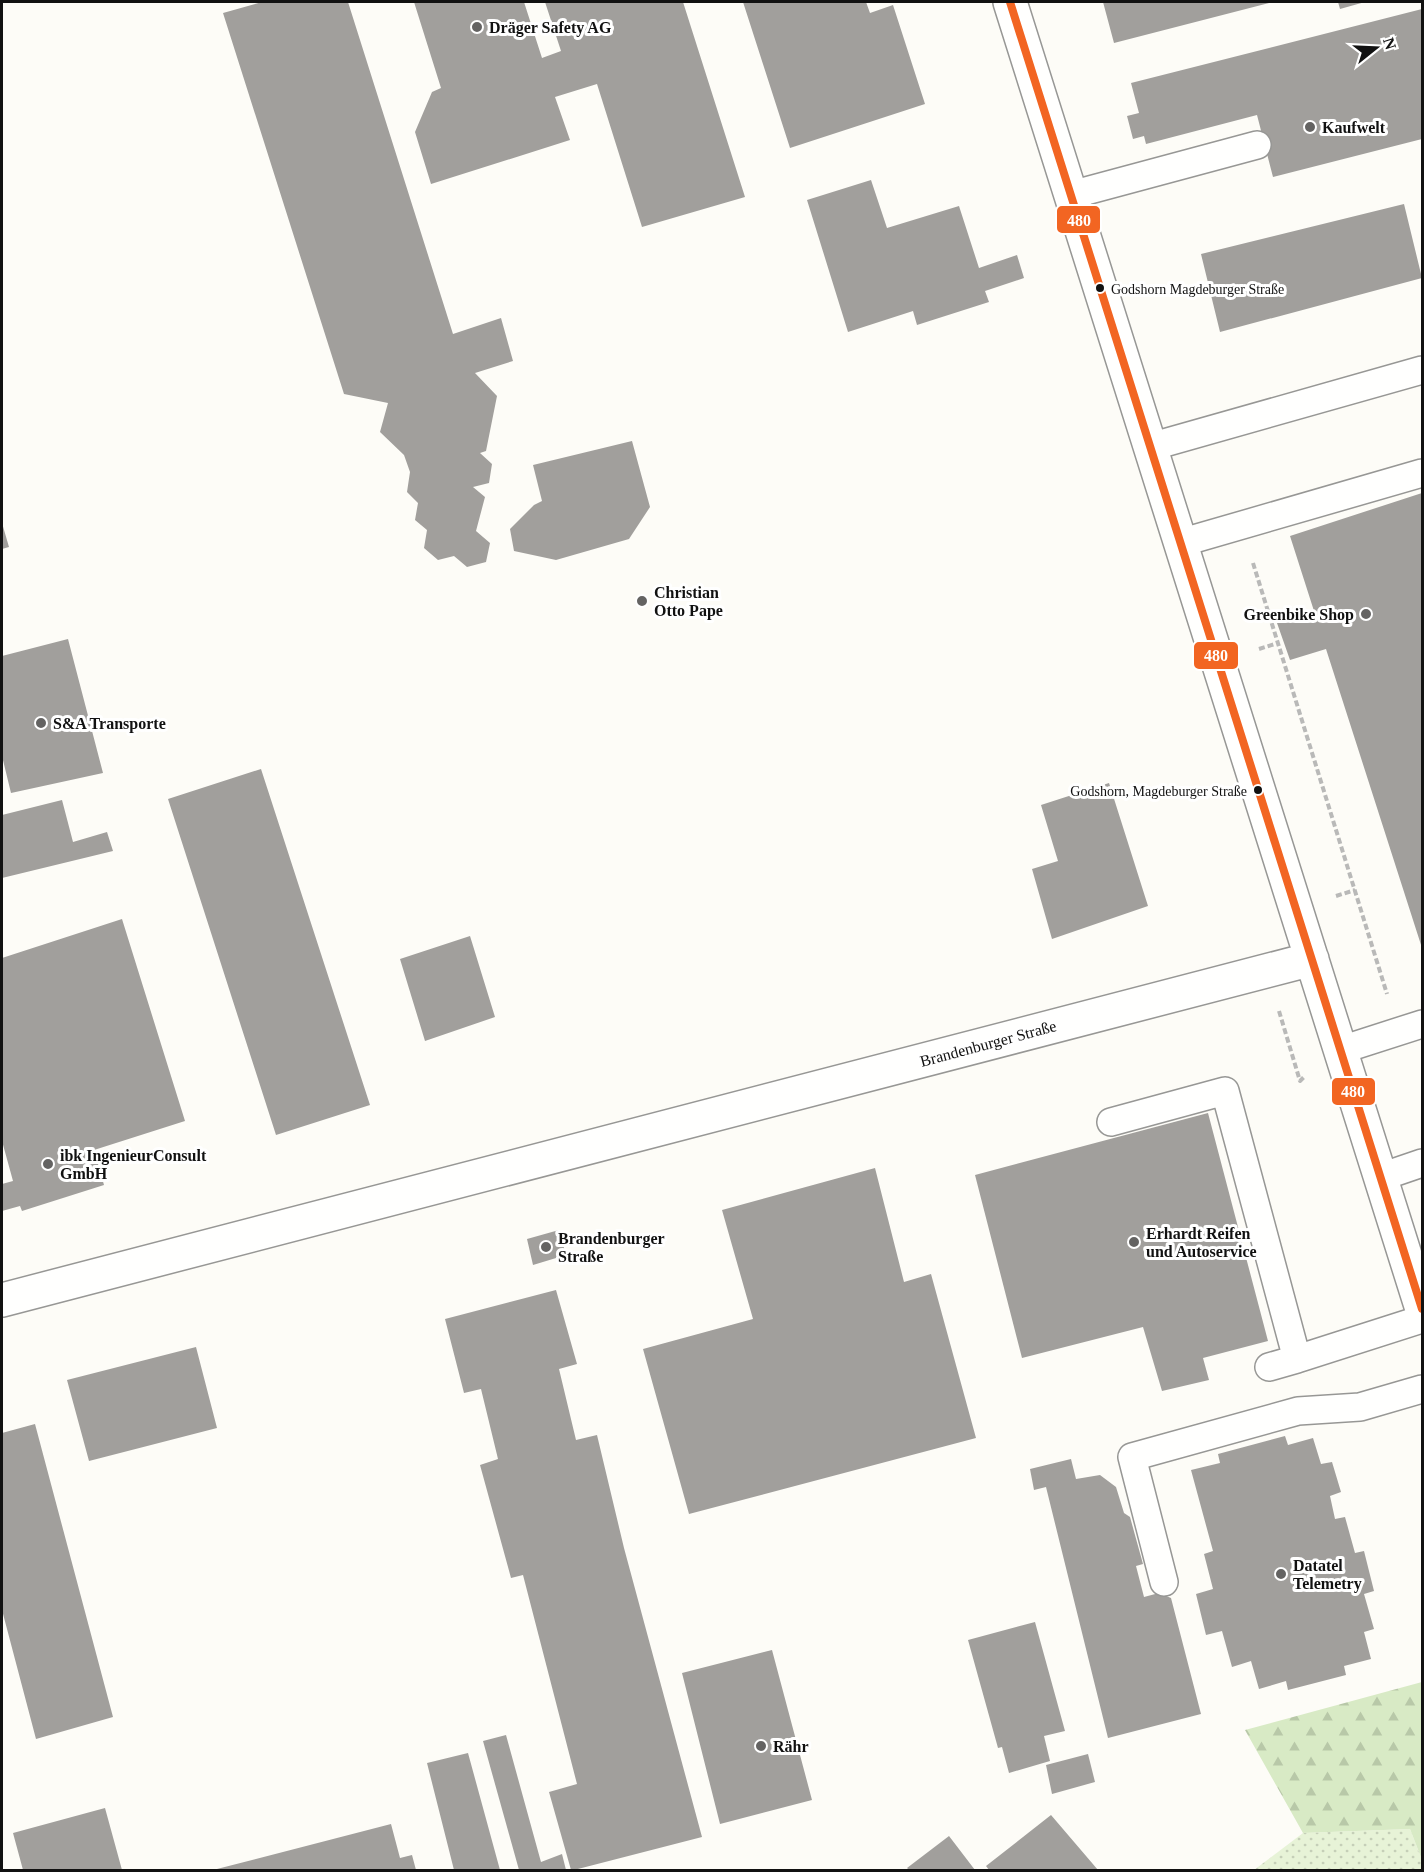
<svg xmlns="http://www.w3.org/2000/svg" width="1424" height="1872" viewBox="0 0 1424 1872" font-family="Georgia,serif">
<defs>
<pattern id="grass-dots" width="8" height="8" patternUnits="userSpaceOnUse" patternTransform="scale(1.5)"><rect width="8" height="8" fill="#e7f3d7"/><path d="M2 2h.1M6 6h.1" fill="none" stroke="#c5cfb8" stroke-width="1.8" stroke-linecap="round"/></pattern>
<pattern id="forest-firs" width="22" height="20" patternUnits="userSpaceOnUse" patternTransform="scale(1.5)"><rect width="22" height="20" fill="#d8eac5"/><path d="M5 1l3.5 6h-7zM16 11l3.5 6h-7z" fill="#b8c8a8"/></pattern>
</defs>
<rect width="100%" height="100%" fill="#fdfcf7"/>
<path fill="url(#grass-dots)" d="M1410,1829l12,31v10h-168l49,-37z"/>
<path fill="url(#forest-firs)" d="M1422,1682v178l-12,-31 -107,4 -58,-103z"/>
<path fill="#a19f9c" d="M262,2h86l105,332 48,-16 12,43 -38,12 22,23 -11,55 -6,2 12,11 -3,19 -16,4 12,10 -9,34 14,12 -4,19 -19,5 -13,-11 -16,4 -14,-12 3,-18 -12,-10 3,-17 -11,-11 3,-20 -6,-17 -24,-23 8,-29 -44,-9 -121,-381z
M414,2h110l18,56 19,-7 -16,-49h138l62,195 -103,30 -45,-143 -42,13 15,43 -139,44 -16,-52 17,-40 9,-4z
M743,2h123l4,11 23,-8 32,99 -135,44z
M1103,2h170l-159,41z
M1338,2h27l-25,7z
M1422,9v130l-149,38 -16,-62 -111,29 -2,-8 -11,3 -6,-23 12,-3 -8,-30z
M871,180l16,48 72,-22 20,62 38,-13 7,23 -39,13 4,11 -72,23 -4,-14 -65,21 -41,-132z
M1404,204l18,74 -202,54 -19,-78z
M632,441l18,66 -21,32 -73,21 -42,-9 -4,-22 24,-24 8,-4 -9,-36z
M1422,493v455l-96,-299 -36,11 -13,-37 37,-12 -24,-75z
M2,523l7,24 -7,2z
M68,639l35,134 -92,20 -9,-37v-100z
M261,769l109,336 -94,30 -108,-336z
M1109,783l39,123 -96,33 -20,-70 26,-8 -17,-56z
M62,800l11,42 34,-10 6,19 -111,27v-63z
M122,919l63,202 -91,29 10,35 -82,26 -2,-5 -18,5v-27l11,-3 -11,-40v-183z
M470,936l25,81 -70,24 -25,-82z
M1208,1113l60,228 -65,17 6,22 -47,11 -19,-64 -121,31 -47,-183z
M875,1168l29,114 27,-8 45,164 -287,76 -46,-165 110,-30 -31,-109z
M559,1230l7,25 -33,10 -6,-26z
M556,1290l21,74 -18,5 17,71 21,-5 27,113 78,289 -128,33h-3l-22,-78 28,-8 -54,-209 -12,3 -31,-113 18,-6 -17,-70 -17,4 -19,-74z
M196,1347l21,81 -128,33 -22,-81z
M35,1424l78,293 -77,22 -34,-129v-177z
M1285,1436l3,9 25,-7 8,26 11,-2 9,30 -11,4 5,23 10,-2 10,36 9,-2 10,40 -10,3 10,35 -10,3 7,27 -27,7 2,9 -58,15 -2,-9 -27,8 -8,-28 -19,6 -10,-36 -16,4 -10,-41 17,-5 -9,-35 9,-3 -22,-81 29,-7 -2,-9z
M1071,1459l5,20 24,-4 16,12 8,26 6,4 13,47 -7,2 8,31 15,-4 12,5 30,116 -93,24 -62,-251 -12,3 -4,-21z
M1035,1622l30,109 -21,5 6,25 -41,12 -7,-26 -4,1 -30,-108z
M772,1650l40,150 -92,24 -38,-151z
M506,1735l35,127 21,-8 4,16h-47l-36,-129z
M468,1753l32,117h-46l-27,-107z
M1088,1754l7,28 -43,12 -6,-29z
M105,1808l17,62h-99l-10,-37z
M1051,1815l47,55h-109l-3,-4z
M391,1824l9,34 12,-3 4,15h-203z
M949,1836l26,34h-66l-2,-2z"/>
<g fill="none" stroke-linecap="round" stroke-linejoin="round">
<g stroke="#979795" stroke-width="30">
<path id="lane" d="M1071,195l186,-50
M1150,447l272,-77
M1180,543l242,-70
M1341,1050l81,-26
M1111,1122l114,-31 72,268 125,-40
M1381,1177l41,-14
M1269,1367l28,-8
M1164,1582l-32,-125 166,-46 62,-4 62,-18"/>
</g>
<g stroke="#979795" stroke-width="36">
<path id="street" d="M1010,2l412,1307
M2,1300l1310,-341"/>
</g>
<path stroke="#b9b9b8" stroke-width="4" stroke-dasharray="6 3" stroke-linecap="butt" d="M1253,563l134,431
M1259,649l19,-6
M1336,896l19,-6
M1279,1011l21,70 4,-4"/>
<use href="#lane" stroke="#fffffe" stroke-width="27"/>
<use href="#street" stroke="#fffffe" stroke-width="33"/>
<g stroke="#fff" stroke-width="12">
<path id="bus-1" d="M1010,2l412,1307"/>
</g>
<use href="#bus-1" stroke="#f26522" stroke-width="8"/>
</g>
<g fill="#646362" stroke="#fff" stroke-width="2">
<circle cx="477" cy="27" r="6"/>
<circle cx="1310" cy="127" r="6"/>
<circle cx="642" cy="601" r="6"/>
<circle cx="1366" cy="614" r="6"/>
<circle cx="41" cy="723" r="6"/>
<circle cx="48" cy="1164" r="6"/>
<circle cx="1134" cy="1242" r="6"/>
<circle cx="546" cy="1247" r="6"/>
<circle cx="1281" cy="1574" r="6"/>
<circle cx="761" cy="1746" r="6"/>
</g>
<g fill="#111" stroke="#fff" stroke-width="2">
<circle cx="1100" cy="288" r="5"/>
<circle cx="1258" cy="790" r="5"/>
</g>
<g text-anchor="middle" stroke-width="6" stroke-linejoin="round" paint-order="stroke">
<g font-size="14" fill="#111" stroke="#fff" text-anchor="start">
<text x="1111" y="294">Godshorn Magdeburger Straße</text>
<text x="1247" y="796" text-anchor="end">Godshorn, Magdeburger Straße</text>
</g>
<g font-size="16" font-weight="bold" fill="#111" stroke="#fff" text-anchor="start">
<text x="489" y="33">Dräger Safety AG</text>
<text x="1322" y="133">Kaufwelt</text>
<text x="654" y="598">Christian<tspan x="654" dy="18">Otto Pape</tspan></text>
<text x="1354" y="620" text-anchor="end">Greenbike Shop</text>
<text x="53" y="729">S&amp;A Transporte</text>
<text x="60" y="1161">ibk IngenieurConsult<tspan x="60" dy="18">GmbH</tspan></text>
<text x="1146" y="1239">Erhardt Reifen<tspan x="1146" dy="18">und Autoservice</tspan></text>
<text x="558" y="1244">Brandenburger<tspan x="558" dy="18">Straße</tspan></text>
<text x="1293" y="1571">Datatel<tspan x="1293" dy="18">Telemetry</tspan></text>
<text x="773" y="1752">Rähr</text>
</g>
<g font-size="16" fill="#111" stroke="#fff">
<text transform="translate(988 1043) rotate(-15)" y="6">Brandenburger Straße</text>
</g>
</g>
<g stroke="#fff" stroke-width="2">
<rect x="1056" y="205" width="45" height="29" rx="6" fill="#f26522"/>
<rect x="1193" y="641" width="46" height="29" rx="6" fill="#f26522"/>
<rect x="1331" y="1077" width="45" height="29" rx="6" fill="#f26522"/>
</g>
<g font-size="16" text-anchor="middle" font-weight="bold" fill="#fff">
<text x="1079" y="226">480</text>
<text x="1216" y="661">480</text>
<text x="1353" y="1097">480</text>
</g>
<rect width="1424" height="1872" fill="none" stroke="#111111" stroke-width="6"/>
<g transform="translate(1376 48) rotate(72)" stroke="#ffffff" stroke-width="4.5" paint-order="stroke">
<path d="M0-4.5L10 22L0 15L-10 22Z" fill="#111111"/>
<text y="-9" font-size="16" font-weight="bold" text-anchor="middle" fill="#111111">N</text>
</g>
</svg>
